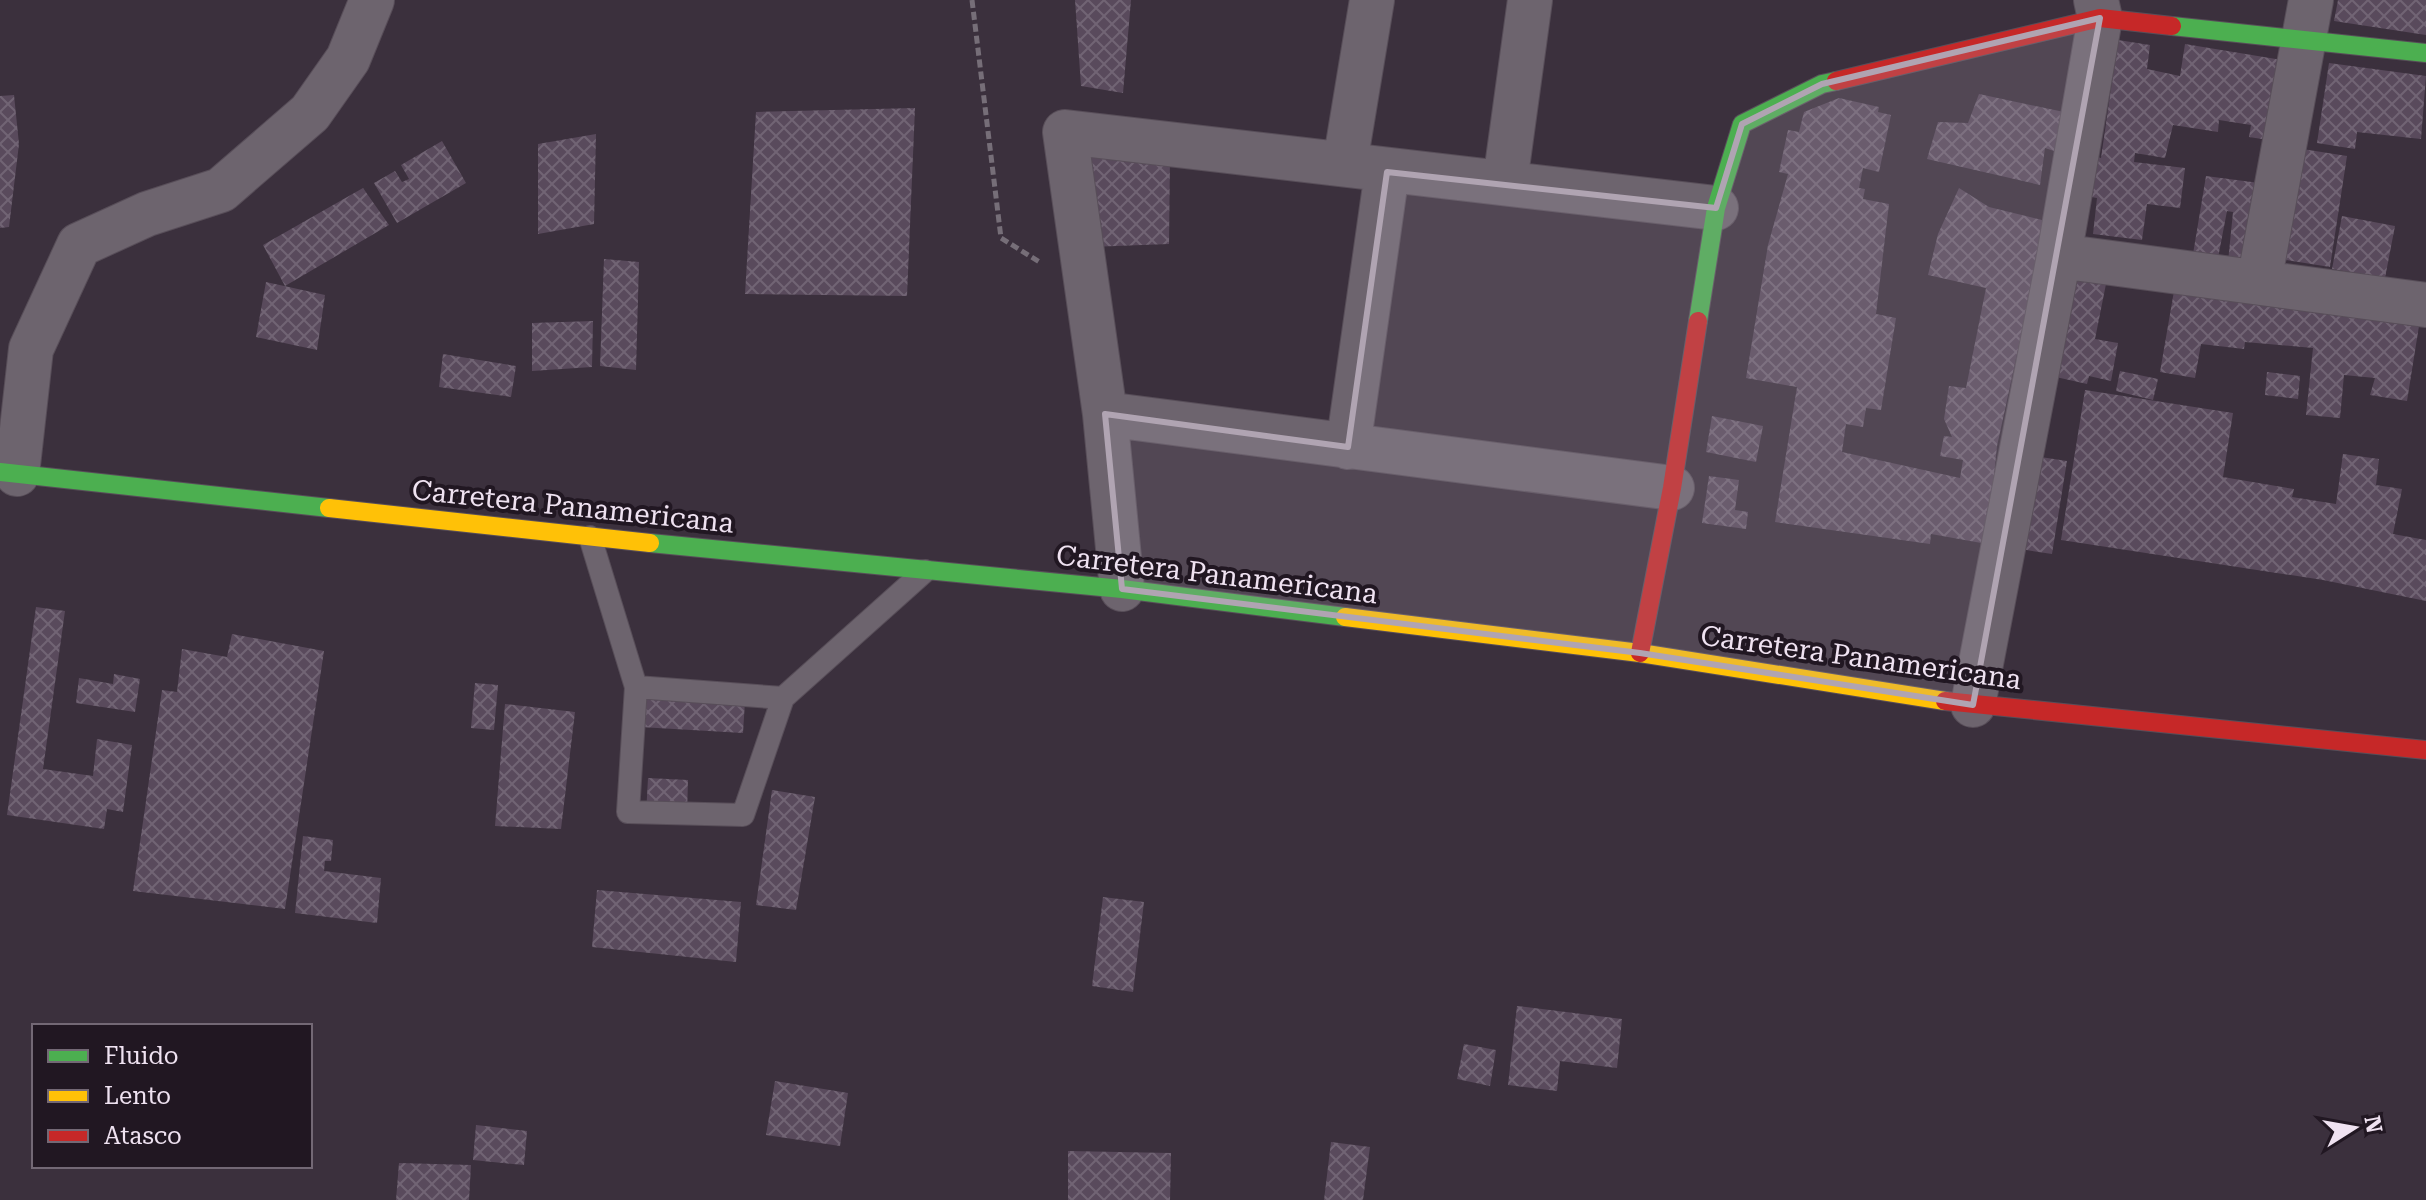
<svg xmlns="http://www.w3.org/2000/svg" width="2426" height="1200" viewBox="0 0 2426 1200" font-family="'Roboto Serif',serif">
<defs>
<pattern id="building-cross-hatch" width="8" height="8" patternUnits="userSpaceOnUse" patternTransform="scale(2)"><rect width="8" height="8" fill="#594a5c"/><path d="M0 0l8 8M0 8l8-8" fill="none" stroke="#716474"/></pattern>
</defs>
<rect width="100%" height="100%" fill="#3b303d"/>
<path fill="url(#building-cross-hatch)" d="M1075,0h56l-8,93 -42,-7z
M2338,0h88v35l-92,-14z
M2118,40l32,5 -3,24 33,7 5,-32 109,18 -13,80 -32,-5 2,-12 -32,-5 -1,12 -45,-7 -8,33 -30,-5 -1,9 51,6 -5,40 -33,-4 -5,36 -49,-6 4,-36 -6,-1 5,-40 5,1z
M2329,63l97,13 -5,63 -64,-7 -2,17 -38,-6z
M1979,94l85,18 -10,39 -9,-3 -5,37 -113,-26 11,-37 30,1z
M14,95l5,49 -10,83 -9,1v-132z
M1839,98l40,9 -1,5 13,3 -12,57 -16,-4 -4,20 6,1 -2,10 26,5 -13,110 20,4 -15,92 -15,-2 -3,19 -17,-3 -4,28 118,26 3,-18 -23,-4 4,-20 8,1 -8,-18 5,-33 17,2 20,-100 -58,-13 10,-41 21,-46 30,19 57,14 -49,225 -10,98 -56,-10 -1,10 -155,-22 22,-135 -51,-9 22,-133 20,-71 -9,-2 9,-42 11,2 5,-20z
M915,108l-8,188 -162,-2 11,-182z
M596,134l-2,90 -56,10v-90z
M442,141l24,42 -69,40 -23,-40 21,-12 7,11 7,-3 -8,-14z
M2296,148l51,8 -17,111 -51,-8z
M1089,152l81,5 -1,87 -79,3z
M2206,176l61,8 -14,80 -25,-2 5,-50 -6,-1 -9,47 -25,-4z
M363,188l26,37 -104,61 -22,-41z
M2342,216l53,10 -10,52 -53,-9z
M604,259l35,3 -3,108 -36,-4z
M2066,276l40,8 -11,55 23,4 -7,38 -22,-5 -2,8 -40,-9z
M266,282l59,13 -8,55 -61,-13z
M2174,291l245,35 -12,75 -37,-6 5,-17 -31,-3 -4,43 -34,-3 7,-67 -68,-6 -1,7 -43,-5 -6,34 -35,-6z
M593,321l-1,46 -60,4v-48z
M443,354l73,12 -5,31 -72,-10z
M2120,371l38,8 -5,21 -37,-9z
M2267,372l33,4 -2,23 -33,-4z
M2085,390l148,23 -10,64 71,12 -2,8 44,7 7,-50 36,5 -3,26 26,4 -9,45 33,6v61l-103,-21 -262,-40z
M1712,416l51,10 -7,36 -50,-10z
M2034,456l33,5 -15,93 -32,-5z
M1709,476l30,4 -4,30 13,2 -2,17 -44,-6z
M36,607l29,4 -22,158 50,7 4,-37 35,6 -9,67 -16,-3 -3,20 -97,-14z
M232,634l92,17 -39,258 -152,-18 29,-201 15,2 5,-43 45,8z
M114,674l26,5 -5,33 -59,-9 3,-25 34,6z
M475,683l23,2 -4,45 -23,-2z
M642,695l103,6 -2,32 -103,-6z
M505,704l70,8 -14,117 -66,-3z
M648,778l40,2 -1,36 -41,-1z
M772,790l43,7 -19,113 -40,-5z
M303,836l30,4 -2,21h-6l-1,10 57,7 -4,45 -82,-10z
M597,890l144,12 -5,60 -144,-15z
M1103,897l41,5 -11,90 -41,-6z
M1517,1006l105,13 -5,49 -57,-7 -3,30 -49,-6z
M1464,1044l32,6 -6,36 -33,-7z
M775,1081l73,12 -8,53 -74,-11z
M476,1125l51,6 -3,34 -51,-5z
M1331,1142l39,5 -7,53h-39z
M1068,1151l103,2 -1,47h-102z
M399,1163l72,2 -2,35h-73z"/>
<g fill="none" stroke-linecap="round" stroke-linejoin="round">
<g stroke="#584e59" stroke-width="24">
<path id="lane" d="M590,537l46,150 147,11 142,-127
M636,687l-8,125 115,3 40,-117"/>
</g>
<g stroke="#584e59" stroke-width="46">
<path id="street" d="M1345,163l27,-163
M1505,182l25,-182
M2059,256l367,49
M2259,282l52,-282
M1105,414l567,74
M1348,447l39,-275
M17,474l14,-125 48,-104 68,-31 74,-24 89,-77 38,-54 24,-59
M1122,589l-17,-175 -40,-282 651,76
M1973,705l86,-449 41,-238 -4,-18"/>
</g>
<g stroke="#584e59" stroke-width="20">
<path id="fast" d="M2172,26l254,27
M1698,321l18,-113 26,-84 80,-40 14,-3
M0,472l329,36
M650,543l472,46 223,28"/>
</g>
<g stroke="#584e59" stroke-width="20">
<path id="slow" d="M329,508l321,35
M1345,617l295,36 305,48"/>
</g>
<g stroke="#584e59" stroke-width="20">
<path id="jam" d="M1836,81l264,-63 72,8
M1640,653l32,-165 26,-167
M1945,701l481,49"/>
</g>
<path stroke="#766e78" stroke-width="5" stroke-dasharray="8 4" stroke-linecap="butt" d="M972,0l29,238 40,25"/>
<use href="#lane" stroke="#6d646e" stroke-width="22"/>
<use href="#street" stroke="#6d646e" stroke-width="44"/>
<use href="#fast" stroke="#4caf50" stroke-width="18"/>
<use href="#slow" stroke="#ffc107" stroke-width="18"/>
<use href="#jam" stroke="#c62828" stroke-width="18"/>
</g>
<path fill="#b0a4b2" fill-opacity="0.2" stroke="#b0a4b2" stroke-width="6" stroke-linejoin="round" d="M2100,18l-127,687 -333,-52 -518,-64 -17,-175 243,33 39,-275 329,36 26,-84 80,-40z"/>
<g text-anchor="middle" stroke-width="8" stroke-linejoin="round" paint-order="stroke">
<g font-size="28" fill="#efe2f1" stroke="#211722">
<text transform="translate(573 506) rotate(6)" y="10">Carretera Panamericana</text>
<text transform="translate(1217 574) rotate(7)" y="10">Carretera Panamericana</text>
<text transform="translate(1861 657) rotate(8)" y="10">Carretera Panamericana</text>
</g>
</g>
<rect x="32" y="1024" width="280" height="144" fill="#211722" stroke="#736875" stroke-width="2"/>
<rect x="48" y="1050" width="40" height="12" fill="#4caf50" stroke="#736875" stroke-width="2"/>
<text x="104" y="1064" font-size="24" fill="#efe2f1">Fluido</text>
<rect x="48" y="1090" width="40" height="12" fill="#ffc107" stroke="#736875" stroke-width="2"/>
<text x="104" y="1104" font-size="24" fill="#efe2f1">Lento</text>
<rect x="48" y="1130" width="40" height="12" fill="#c62828" stroke="#736875" stroke-width="2"/>
<text x="104" y="1144" font-size="24" fill="#efe2f1">Atasco</text>
<g transform="translate(2354 1128) rotate(79)" stroke="#211722" stroke-width="6" paint-order="stroke">
<path d="M0-6L14 30L0 20L-14 30Z" fill="#efe2f1"/>
<text y="-12" font-size="22" font-weight="bold" text-anchor="middle" fill="#efe2f1">N</text>
</g>
</svg>
